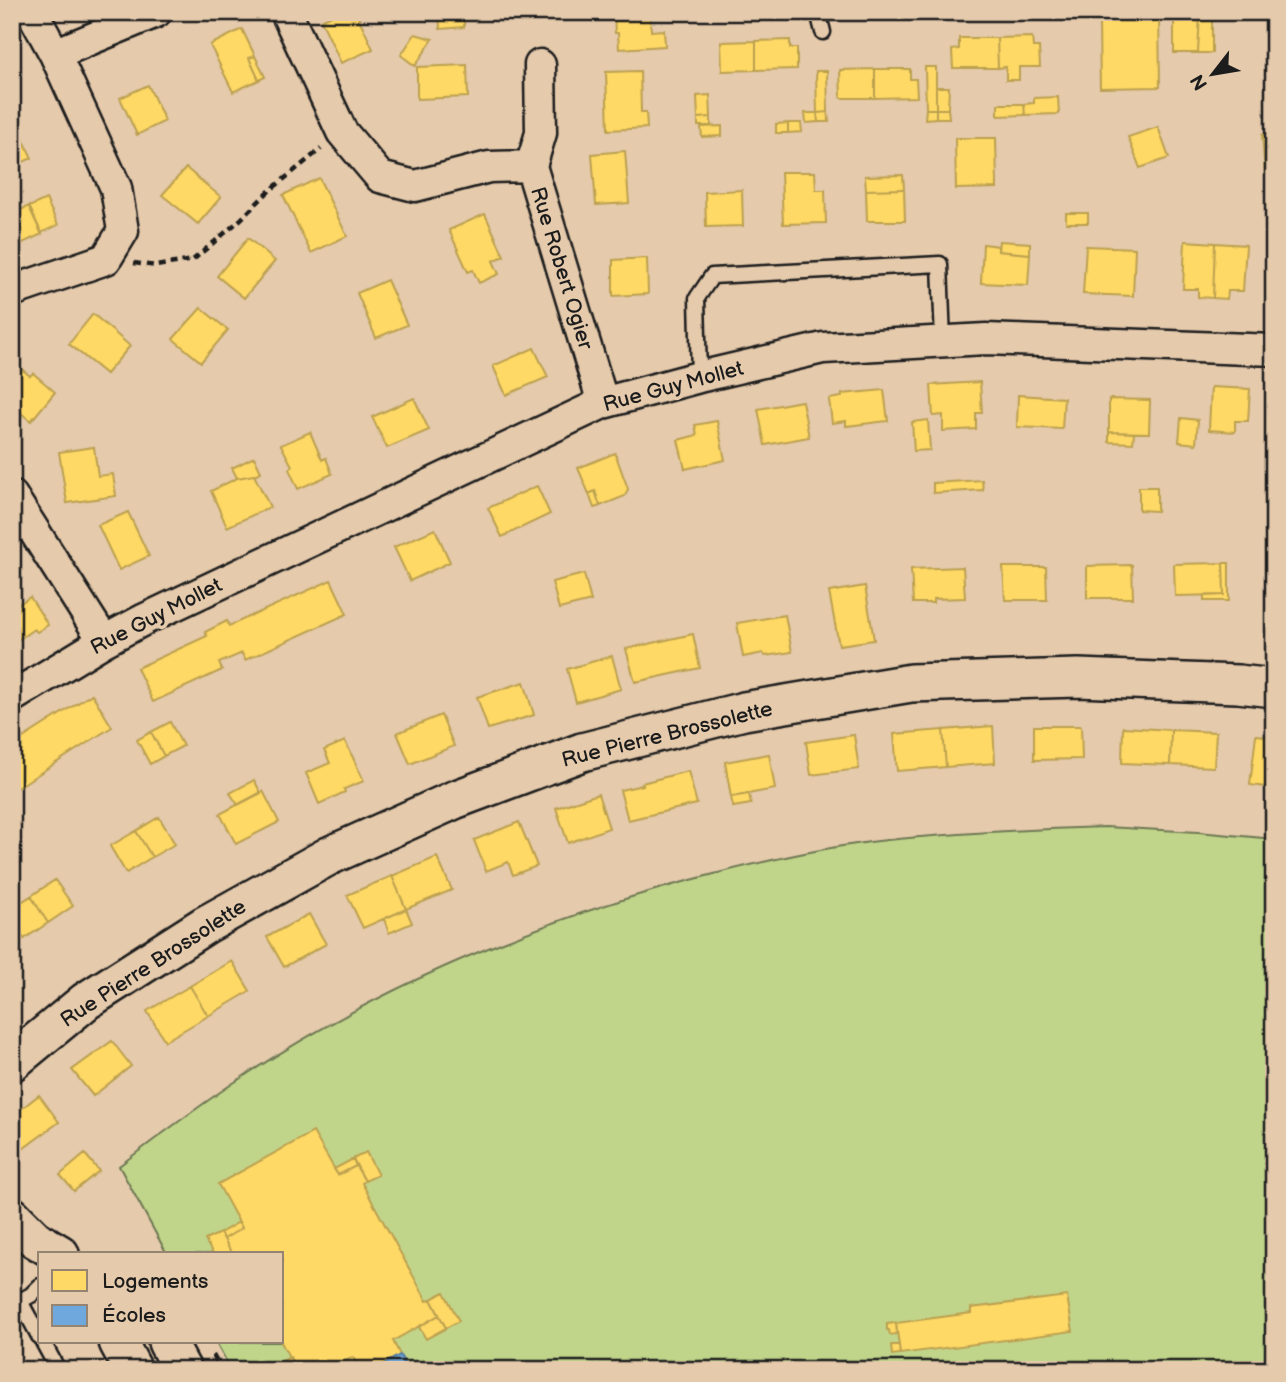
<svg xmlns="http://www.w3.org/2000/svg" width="1286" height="1382" viewBox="0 0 1286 1382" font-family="'Balsamiq Sans',sans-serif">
<rect width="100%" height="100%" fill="#e5caac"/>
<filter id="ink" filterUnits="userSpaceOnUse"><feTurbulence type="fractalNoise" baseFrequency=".0143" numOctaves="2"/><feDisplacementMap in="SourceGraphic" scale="14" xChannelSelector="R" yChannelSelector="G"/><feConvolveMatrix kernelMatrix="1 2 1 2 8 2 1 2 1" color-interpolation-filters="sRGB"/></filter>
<g filter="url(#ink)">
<path fill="#c1d58a" stroke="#6e7853" stroke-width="2" d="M1105,827l93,5 76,7v531h-1043l-15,-28h66v-88h-115l-48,-88c41,-31 82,-62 125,-90 144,-94 304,-160 470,-202 56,-14 115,-28 173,-34 73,-7 145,-11 218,-13z"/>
<path fill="#ffd966" stroke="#bba050" stroke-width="2" d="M338,12h18l17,37 -32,14 -20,-43z
M439,12h25v15l-24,2z
M620,12h30l1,19 13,-1 1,16 -46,3 -1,-16h-3l-1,-20z
M1089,12h70l1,75 -60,1 -1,-65 -9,-5z
M1174,12h26l-2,41h-24z
M1200,12h12v41h-14z
M242,29l13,27 -6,2 10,22 -26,12 -23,-47z
M415,34l18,5 -18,27 -14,-11z
M1032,37l1,10h6l1,20h-21v13h-13v-13l-8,1 -1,-30z
M959,38h38l1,30h-45l-1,-18 7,-1z
M790,40v8h7v21l-41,1v-29z
M756,41v29l-34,1 -1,-29z
M255,56l10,21 -6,3 -10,-22z
M467,65l1,32 -51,2v-32z
M925,67h11v42h-10z
M875,69h35v10h6l1,18 -42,1z
M875,69v29h-34l-1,-28z
M640,71l1,41h5l1,16 -39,2 -2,-58z
M816,71h11l1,41 -11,1z
M148,85l17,36 -28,14 -17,-37z
M936,87h13l-1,22h-12z
M710,95l1,22 -13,1 -1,-22z
M1058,97l1,17 -34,1 -1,-11 10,-1v-5z
M998,104h26l1,11 -27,1z
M926,109h10v9l-11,1z
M936,109h12l1,9h-13z
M828,112l1,10h-11l-1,-9z
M805,113h12l1,9 -12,1z
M12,116l20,42 -20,9z
M711,117v9h-13v-8z
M788,123h13l1,9 -14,1z
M788,123v10h-12v-9z
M722,126v10l-20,1 -1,-10z
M1158,127l11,31 -29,10 -12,-31z
M1274,134v38l-9,1 -3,-38z
M955,138h41l1,50 -41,1z
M625,151l4,52 -33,2 -4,-51z
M186,168l35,29 -23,27 -36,-29z
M781,172h34l1,18h9l1,33 -43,1z
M903,175l1,14 -38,1 -1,-14z
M319,178l28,58 -36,17 -28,-58z
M904,189l1,32h-38l-1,-31z
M742,190l1,36 -37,1 -1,-35z
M46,199l12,26 -17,8 -12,-26z
M29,206l13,28 -30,14v-34z
M1066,213h22v10h-22z
M485,214l19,42 -11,5 6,13 -20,9 -6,-13 -5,2 -19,-42z
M248,238l27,23 -31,37 -27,-22z
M999,241l31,2v11l-32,-3z
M1185,241l30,2 -2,55 -15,-1v-8h-15z
M1215,243l31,2 -3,46h-15l-1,8 -14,-1z
M983,244l15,2v5l32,3 -2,31 -47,-2z
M1086,246l49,2 -2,48 -50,-2z
M1271,246h3v47h-5z
M647,258l1,36 -35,2v-36z
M387,280l20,45 -31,13 -19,-45z
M201,308l27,22 -27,32 -28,-23z
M93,314l37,32 -24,28 -37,-30z
M534,348l14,29 -42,18 -13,-29z
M19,367l11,9 3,-3 22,19 -24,29 -19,-15v-31z
M980,382l2,31h-6v16l-33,2v-16l-10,1 -2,-31z
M1211,387l39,2 -2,32h-13v11l-26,-2z
M884,390l4,31 -42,5v-5l-14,2 -3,-24 13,-2v-3z
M1018,395l46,3 -2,31 -45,-2z
M414,398l15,32 -42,18 -15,-31z
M1109,399l41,1 -1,33 -40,-1z
M802,401l7,36 -44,8 -7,-36z
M1181,418l17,2 -2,24 -17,-2z
M928,420l2,30 -16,1 -2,-29z
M717,421l8,39 -40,9 -7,-29 19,-5 -2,-10z
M310,432l12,28 4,-2 6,16 -34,15 -9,-20 3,-3 -11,-21z
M1109,432l25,1 -1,10 -24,-1z
M94,447l4,29 15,-2 3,22 -49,7 -8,-51z
M615,453l13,36 -3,7 -25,10 -5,-15 -6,3 -11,-26z
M254,457l7,15 -7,3 -17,3 -5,-10z
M254,475l16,32 -43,20 -16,-36 26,-13z
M982,480l1,10 -50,3v-10z
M537,486l13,28 -48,23 -14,-29z
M1139,487h18v24l-18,-1z
M595,491l5,15 -6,2 -5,-14z
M128,512l21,44 -30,14 -21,-45z
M435,529l15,33 -40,19 -16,-34z
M1223,563h6v38h-25v-5l20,-1z
M1223,563l1,32 -49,1 -1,-32z
M1132,565l1,33h-46v-32z
M963,567l2,31 -32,1v4h-20l-2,-34z
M1003,567h43l1,33h-42z
M584,574l7,27 -32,8 -7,-27z
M331,580l16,34 -102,46 -3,-7 -23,10 3,7 -69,32 -16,-34 70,-32 -2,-4 22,-11 2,5z
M865,586l9,54 -35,5 -10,-53z
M30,597l18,28 -11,7 -3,-3 -22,15v-45l2,-1 5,6z
M785,615l7,37 -27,4 -2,-3 -20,4 -6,-34z
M693,634l7,34 -65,14 -9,-33z
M612,656l9,33 -45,13 -9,-33z
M524,682l10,33 -46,14 -11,-32z
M92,694l20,33 -100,64v-46z
M441,715l13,31 -44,18 -13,-31z
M170,722l13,24 -19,10 -13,-24z
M993,726l2,37 -49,4 -3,-37z
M1034,726h47l1,33 -48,1z
M1123,727l48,3 -1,35 -48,-2z
M943,730l3,37 -49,4 -3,-37z
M1171,730l45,2 -2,35 -44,-2z
M151,732l13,24 -14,8 -13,-24z
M854,735l5,34 -48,6 -5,-33z
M1256,735l18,2v51l-24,-3z
M345,741l19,40 -20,8 1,3 -26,12 -13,-31 24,-10 -6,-13z
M769,754l6,35 -44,8 -6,-35z
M688,771l9,33 -69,16 -8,-30 23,-5 -1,-2z
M254,780l7,13 -23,12 -8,-12z
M263,791l16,31 -43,22 -16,-30z
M598,794l11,34 -41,15 -12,-35z
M749,794l2,10 -18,3 -2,-10z
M159,817l16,27 -23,13 -16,-26z
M519,822l18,44 -24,9 -5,-13 -22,9 -12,-31z
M136,831l16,26 -26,16 -16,-27z
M437,857l15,33 -46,19 -14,-33z
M392,876l14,33 -43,19 -16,-33z
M55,880l18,26 -25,17 -17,-27z
M31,896l17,27 -24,16 -12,-19v-12z
M406,909l6,14 -23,10 -5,-14z
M309,914l17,30 -42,23 -17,-30z
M232,961l18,30 -42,25 -18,-30z
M190,986l18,30 -43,25 -18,-30z
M112,1041l19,25 -38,30 -21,-26z
M39,1095l20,27 -39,29 -8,-10v-25z
M313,1132l25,43 18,-9 9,15 -3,2 65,118 4,-2 8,16 -46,26 7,14 -26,15h-14l-7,-13 -16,9 2,4h-43l-15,-28 1,-88h-50l-8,-15 18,-11 -24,-44z
M366,1152l12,23 -13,6 -12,-22z
M85,1154l14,17 -25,20 -14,-16z
M353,1159l3,7 -18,9 -4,-6z
M239,1222l3,6 -18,11 -4,-6z
M220,1233l4,6 8,15h-19l-8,-14z
M444,1292l15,29 -13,7 -15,-29z
M1067,1296l6,35 -173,23 -4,-31 75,-10v-5z
M439,1315l7,13 -20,11 -7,-12z
M896,1323l1,11 -7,1 -1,-5h-2v-6z
M891,1345h8l1,9 -8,1z
M290,1357l6,13h-18l-3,-5z
M353,1357l3,5 -17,8 -2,-4z"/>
<path fill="#6fa8dc" stroke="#567ea2" stroke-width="2" d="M400,1355l8,15h-34z"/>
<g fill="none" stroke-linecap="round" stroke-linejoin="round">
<g stroke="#1c1c1c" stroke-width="19">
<path id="service" d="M818,12l5,20
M699,377l-2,-79 15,-22 228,-12 3,77
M40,1286l-9,9 -11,6 20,37
M43,1342l15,28"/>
</g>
<g stroke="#1c1c1c" stroke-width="35">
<path id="minor" d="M286,12l56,120 38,45 35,9 74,-19 42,-1 72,237
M55,54l101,-42
M531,166l10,-33 -1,-68
M12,291l94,-32 17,-28 -7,-43 -61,-134 -23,-42
M12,496l92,145
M12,697l92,-56 41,-22 458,-216 96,-26 124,-29 163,-9 288,11"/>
</g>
<g stroke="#1c1c1c" stroke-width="42">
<path id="tertiary" d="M12,1062l74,-61 119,-76 124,-69 125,-56 128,-48 162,-41 167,-28 167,-5 160,6 36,4
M12,1216l23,23 25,15
M118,1342l15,28
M167,1342l15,28"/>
</g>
<path stroke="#1c1c1c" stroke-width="4.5" stroke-dasharray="7 5" stroke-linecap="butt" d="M134,263l22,3 37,-6 47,-40 27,-27 54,-44
M213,1355l8,15"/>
<use href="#service" stroke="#e5caac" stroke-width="14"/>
<use href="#minor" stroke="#e5caac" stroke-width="30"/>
<use href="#tertiary" stroke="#e5caac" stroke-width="37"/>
</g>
</g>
<g text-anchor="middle" stroke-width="7" stroke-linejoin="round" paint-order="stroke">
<g font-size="21" fill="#1c1c1c" stroke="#e5caac">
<text transform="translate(562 268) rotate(73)" y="7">Rue Robert Ogier</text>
<text transform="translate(673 386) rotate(-15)" y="7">Rue Guy Mollet</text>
<text transform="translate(156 616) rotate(-27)" y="7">Rue Guy Mollet</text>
<text transform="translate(667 734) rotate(-14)" y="7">Rue Pierre Brossolette</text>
<text transform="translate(153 963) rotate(-33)" y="7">Rue Pierre Brossolette</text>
</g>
</g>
<rect width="1286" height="1382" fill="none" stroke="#e5caac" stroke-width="42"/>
<rect x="21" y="21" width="1244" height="1340" fill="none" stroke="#1c1c1c" stroke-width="2.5" filter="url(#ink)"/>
<rect x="38" y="1252" width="245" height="91" fill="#e5caac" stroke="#958472" stroke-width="2"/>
<rect x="52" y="1270" width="35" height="21" fill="#ffd966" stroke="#958472" stroke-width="2"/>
<text x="102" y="1288" font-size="21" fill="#1c1c1c">Logements</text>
<rect x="52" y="1305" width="35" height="21" fill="#6fa8dc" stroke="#958472" stroke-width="2"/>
<text x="102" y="1322" font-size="21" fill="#1c1c1c">Écoles</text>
<g transform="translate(1213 74) rotate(239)" stroke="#e5caac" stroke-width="5" paint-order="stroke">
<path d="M0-5L12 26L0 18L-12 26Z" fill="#1c1c1c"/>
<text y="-10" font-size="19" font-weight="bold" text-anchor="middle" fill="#1c1c1c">N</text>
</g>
</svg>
